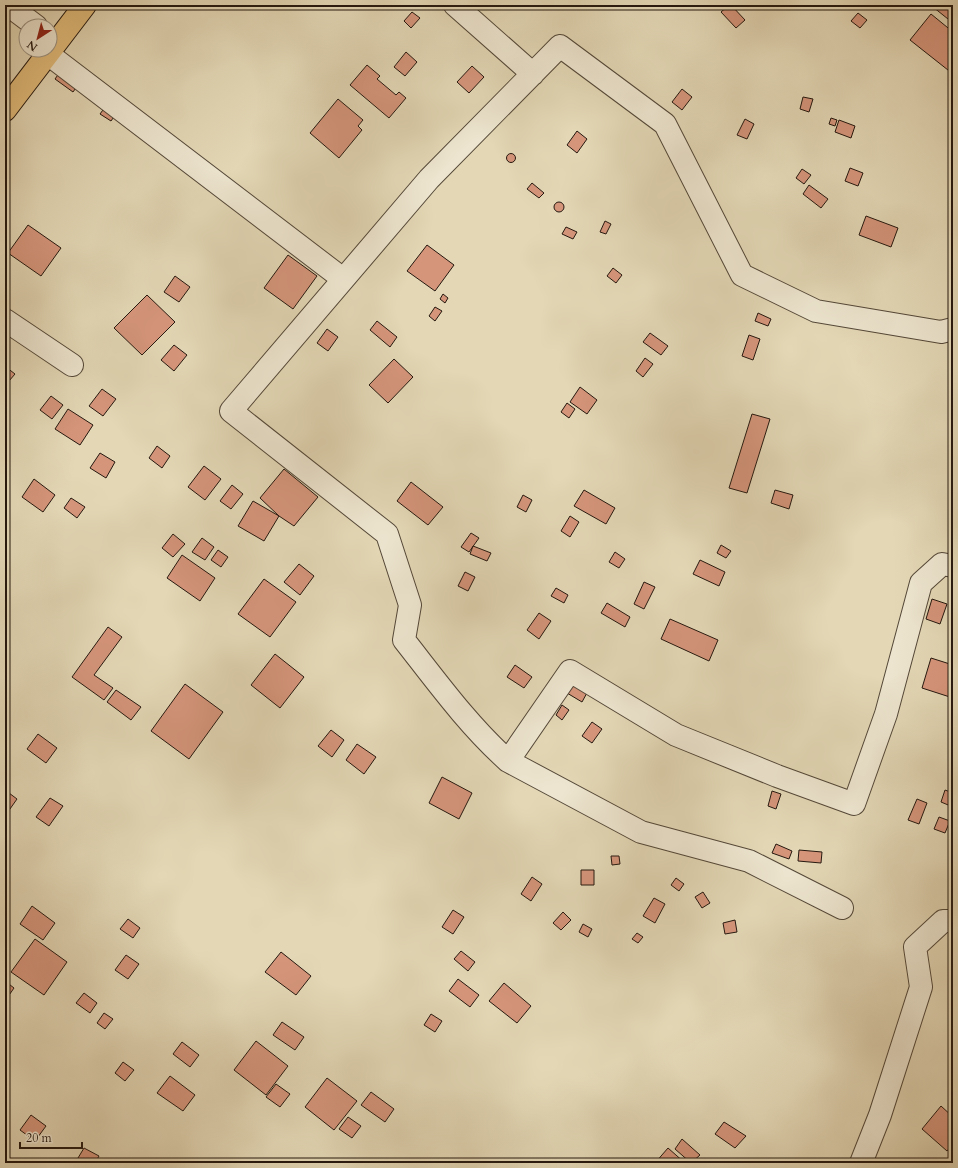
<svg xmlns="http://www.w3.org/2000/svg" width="958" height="1168" viewBox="0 0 958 1168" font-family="Cardo,serif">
<rect width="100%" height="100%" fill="#e3d7b5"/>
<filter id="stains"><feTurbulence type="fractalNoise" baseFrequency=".005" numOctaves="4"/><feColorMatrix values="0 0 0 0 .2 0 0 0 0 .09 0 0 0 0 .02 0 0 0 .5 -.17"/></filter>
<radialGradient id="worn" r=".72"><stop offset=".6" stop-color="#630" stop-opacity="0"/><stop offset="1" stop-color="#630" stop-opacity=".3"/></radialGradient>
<path fill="#d5957b" stroke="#25180f" d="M729,5h2l14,15 -9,8 -15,-16z
M934,5h19v18l-20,-16z
M412,12l8,6 -9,10 -7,-7z
M858,13l9,7 -7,8 -9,-7z
M931,14l22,18v42l-43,-34z
M406,52l11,10 -12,14 -11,-9z
M67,62l18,13 -12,17 -18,-13z
M367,65l13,11 -3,3 19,16 3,-3 7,6 -17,20 -39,-33z
M472,66l12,11 -15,16 -12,-11z
M682,89l10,8 -10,13 -10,-8z
M803,97l10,2 -4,13 -9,-3z
M338,99l25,21 -5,6 4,4 -23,28 -29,-25z
M108,103l10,8 -7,10 -11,-7z
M831,118l6,2 -2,6 -6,-2z
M745,119l9,5 -7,15 -10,-4z
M839,120l16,6 -4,12 -16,-6z
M577,131l10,8 -10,14 -10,-8z
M506.5 158a4.5 4.5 0 1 1 9 0a4.5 4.5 0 1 1-9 0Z
M850,168l13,5 -5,13 -13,-5z
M802,169l9,6 -7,9 -8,-6z
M532,183l12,10 -5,5 -12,-9z
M809,185l19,14 -7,9 -18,-14z
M554 207a5 5 0 1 1 10 0a5 5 0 1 1-10 0Z
M866,216l32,12 -7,19 -32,-12z
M605,221l6,3 -5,10 -6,-2z
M28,225l33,23 -20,28 -33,-23z
M566,227l11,5 -4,7 -11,-5z
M427,245l27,20 -19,26 -28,-20z
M288,255l29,21 -24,33 -29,-21z
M613,268l9,7 -6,8 -9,-7z
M175,276l15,11 -11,15 -15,-10z
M443,294l5,4 -3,5 -5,-4z
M147,295l28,27 -33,33 -28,-27z
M435,307l7,4 -7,10 -6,-5z
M758,313l13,6 -3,7 -13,-5z
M377,321l20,16 -7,10 -20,-17z
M327,329l11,8 -10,14 -11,-8z
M650,333l18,13 -7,9 -18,-13z
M749,335l11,4 -7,21 -11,-4z
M174,345l13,10 -13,16 -13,-11z
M645,358l8,6 -10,13 -7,-6z
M394,359l19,18 -25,26 -19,-18z
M6,367l9,7 -6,7 -4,-3z
M580,387l17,13 -10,14 -17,-12z
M102,389l14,10 -13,17 -14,-10z
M51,396l12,9 -11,14 -12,-9z
M567,403l8,6 -6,9 -8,-6z
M68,409l25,16 -13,20 -25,-16z
M752,414l18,5 -23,74 -18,-5z
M157,446l13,10 -8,12 -13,-10z
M100,453l15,9 -9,16 -16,-10z
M204,466l17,13 -16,21 -17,-13z
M284,469l34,28 -24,29 -15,-10 -19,-18z
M34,479l21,16 -12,17 -21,-15z
M411,482l32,25 -15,18 -31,-24z
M232,485l11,9 -12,15 -11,-8z
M584,490l31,18 -9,16 -32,-18z
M775,490l18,5 -4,14 -18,-6z
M523,495l9,5 -6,12 -9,-5z
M71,498l14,9 -8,11 -13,-10z
M253,501l26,15 -15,25 -26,-15z
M570,516l9,6 -9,15 -9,-6z
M471,533l8,5 -10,14 -8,-5z
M173,534l12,10 -12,13 -11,-9z
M202,538l12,9 -9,13 -13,-8z
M721,545l10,6 -5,7 -9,-5z
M473,546l18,7 -4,8 -17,-7z
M218,550l10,7 -7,10 -10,-7z
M615,552l10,7 -6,9 -10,-6z
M182,555l33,23 -15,23 -33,-23z
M700,560l25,12 -6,14 -26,-12z
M299,564l15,12 -14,19 -16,-13z
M465,572l10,5 -7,14 -10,-5z
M264,579l32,23 -26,35 -32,-23z
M644,582l11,5 -11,22 -10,-5z
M556,588l12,7 -4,8 -13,-7z
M932,599l15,5 -7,20 -14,-5z
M607,603l23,14 -5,10 -24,-14z
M539,613l12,8 -12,18 -12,-9z
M670,619l48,21 -9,21 -48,-22z
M108,627l14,10 -28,38 19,13 -9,12 -32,-23z
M275,654l29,23 -24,31 -29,-23z
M931,658l22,7v33l-31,-10z
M515,665l17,12 -8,11 -17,-11z
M573,683l15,8 -6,11 -15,-9z
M185,684l38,28 -34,47 -38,-28z
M116,690l25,17 -10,13 -24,-18z
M562,705l7,5 -7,10 -6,-5z
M592,722l10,7 -10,14 -10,-7z
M331,730l13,10 -12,17 -14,-11z
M38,734l19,14 -11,15 -19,-14z
M357,744l19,13 -12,17 -18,-14z
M442,777l30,16 -13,26 -30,-16z
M5,790l12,9 -12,17z
M945,790l8,3v14l-12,-5z
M772,791l9,3 -5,15 -8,-3z
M50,798l13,8 -14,20 -13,-9z
M917,799l10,4 -8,21 -11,-4z
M939,817l11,4 -5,12 -11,-4z
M776,844l16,7 -3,8 -17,-6z
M799,850l23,2 -1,11 -23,-2z
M611,856h8l1,8 -8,1z
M581,870h13v15h-13z
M532,877l10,7 -11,17 -10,-7z
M676,878l8,6 -5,7 -8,-6z
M703,892l7,11 -8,5 -7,-11z
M654,898l11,6 -10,19 -12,-7z
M32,906l23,17 -12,17 -23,-16z
M453,910l11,7 -11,17 -11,-7z
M563,912l8,8 -10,10 -8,-7z
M128,919l12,9 -7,10 -13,-9z
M735,920l2,12 -12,2 -2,-11z
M583,924l9,5 -4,8 -9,-5z
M637,933l6,4 -5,6 -6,-4z
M35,939l32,23 -23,33 -33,-23z
M461,951l14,11 -7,9 -14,-12z
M281,952l30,24 -15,19 -31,-23z
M126,955l13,9 -11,15 -13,-9z
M458,979l21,16 -9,12 -21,-16z
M5,981l9,7 -9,13z
M504,983l27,23 -14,17 -28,-22z
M84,993l13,10 -7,10 -14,-10z
M104,1013l9,6 -8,10 -8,-6z
M431,1014l11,7 -7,11 -11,-7z
M282,1022l22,15 -9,13 -22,-15z
M256,1041l32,25 -22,29 -32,-25z
M182,1042l17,13 -9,12 -17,-13z
M123,1062l11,8 -9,11 -10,-8z
M170,1076l25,19 -12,16 -26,-18z
M327,1078l30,23 -23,29 -29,-23z
M276,1084l14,10 -10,13 -14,-10z
M371,1092l23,17 -9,13 -24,-17z
M941,1106l12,11v27l-6,7 -25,-22z
M31,1115l15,11 -11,15 -15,-11z
M348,1117l13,9 -9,12 -13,-9z
M724,1122l22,14 -11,12 -20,-14z
M682,1139l18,16 -9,8 -16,-14z
M84,1148l15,8 -4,7h-20z
M668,1148l17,15h-30z"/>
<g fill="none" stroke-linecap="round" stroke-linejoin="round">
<g stroke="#544838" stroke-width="24">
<path id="minor" d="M8,5l28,21
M455,5l78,69
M48,54l295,225
M5,320l67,45
M508,761l62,-90 106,64 101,41 77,28 32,-90 35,-131 21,-19 11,2
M842,908l-93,-47 -108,-29 -133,-71c-40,-36 -71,-79 -104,-121l6,-35 -23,-71 -156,-123 198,-232 131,-133 105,78 77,151 74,36 125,21 12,-3
M861,1163l19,-48 41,-128 -6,-40 28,-26h10"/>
</g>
<g stroke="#25180f" stroke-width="24">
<path id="major" d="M5,110l80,-105"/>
</g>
<use href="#minor" stroke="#ede5cf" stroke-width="22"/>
<use href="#major" stroke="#e2bc7a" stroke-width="22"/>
</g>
<rect width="958" height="1168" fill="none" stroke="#e3d7b5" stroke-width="20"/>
<rect x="6" y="6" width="946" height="1156" fill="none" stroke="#25180f" stroke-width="2"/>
<rect x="10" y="10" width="938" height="1148" fill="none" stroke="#25180f"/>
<g transform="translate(38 38) rotate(216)"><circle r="19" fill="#ede5cf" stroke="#9d9382"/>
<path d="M0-3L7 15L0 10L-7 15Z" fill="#8f2418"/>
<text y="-6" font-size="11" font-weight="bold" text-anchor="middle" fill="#25180f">N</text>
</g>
<path d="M20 1142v6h62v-6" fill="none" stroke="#25180f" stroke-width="2"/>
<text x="26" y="1142" font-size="12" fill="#25180f" stroke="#ede5cf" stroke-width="3" paint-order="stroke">20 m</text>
<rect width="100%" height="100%" filter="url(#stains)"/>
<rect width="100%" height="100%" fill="url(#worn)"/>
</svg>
